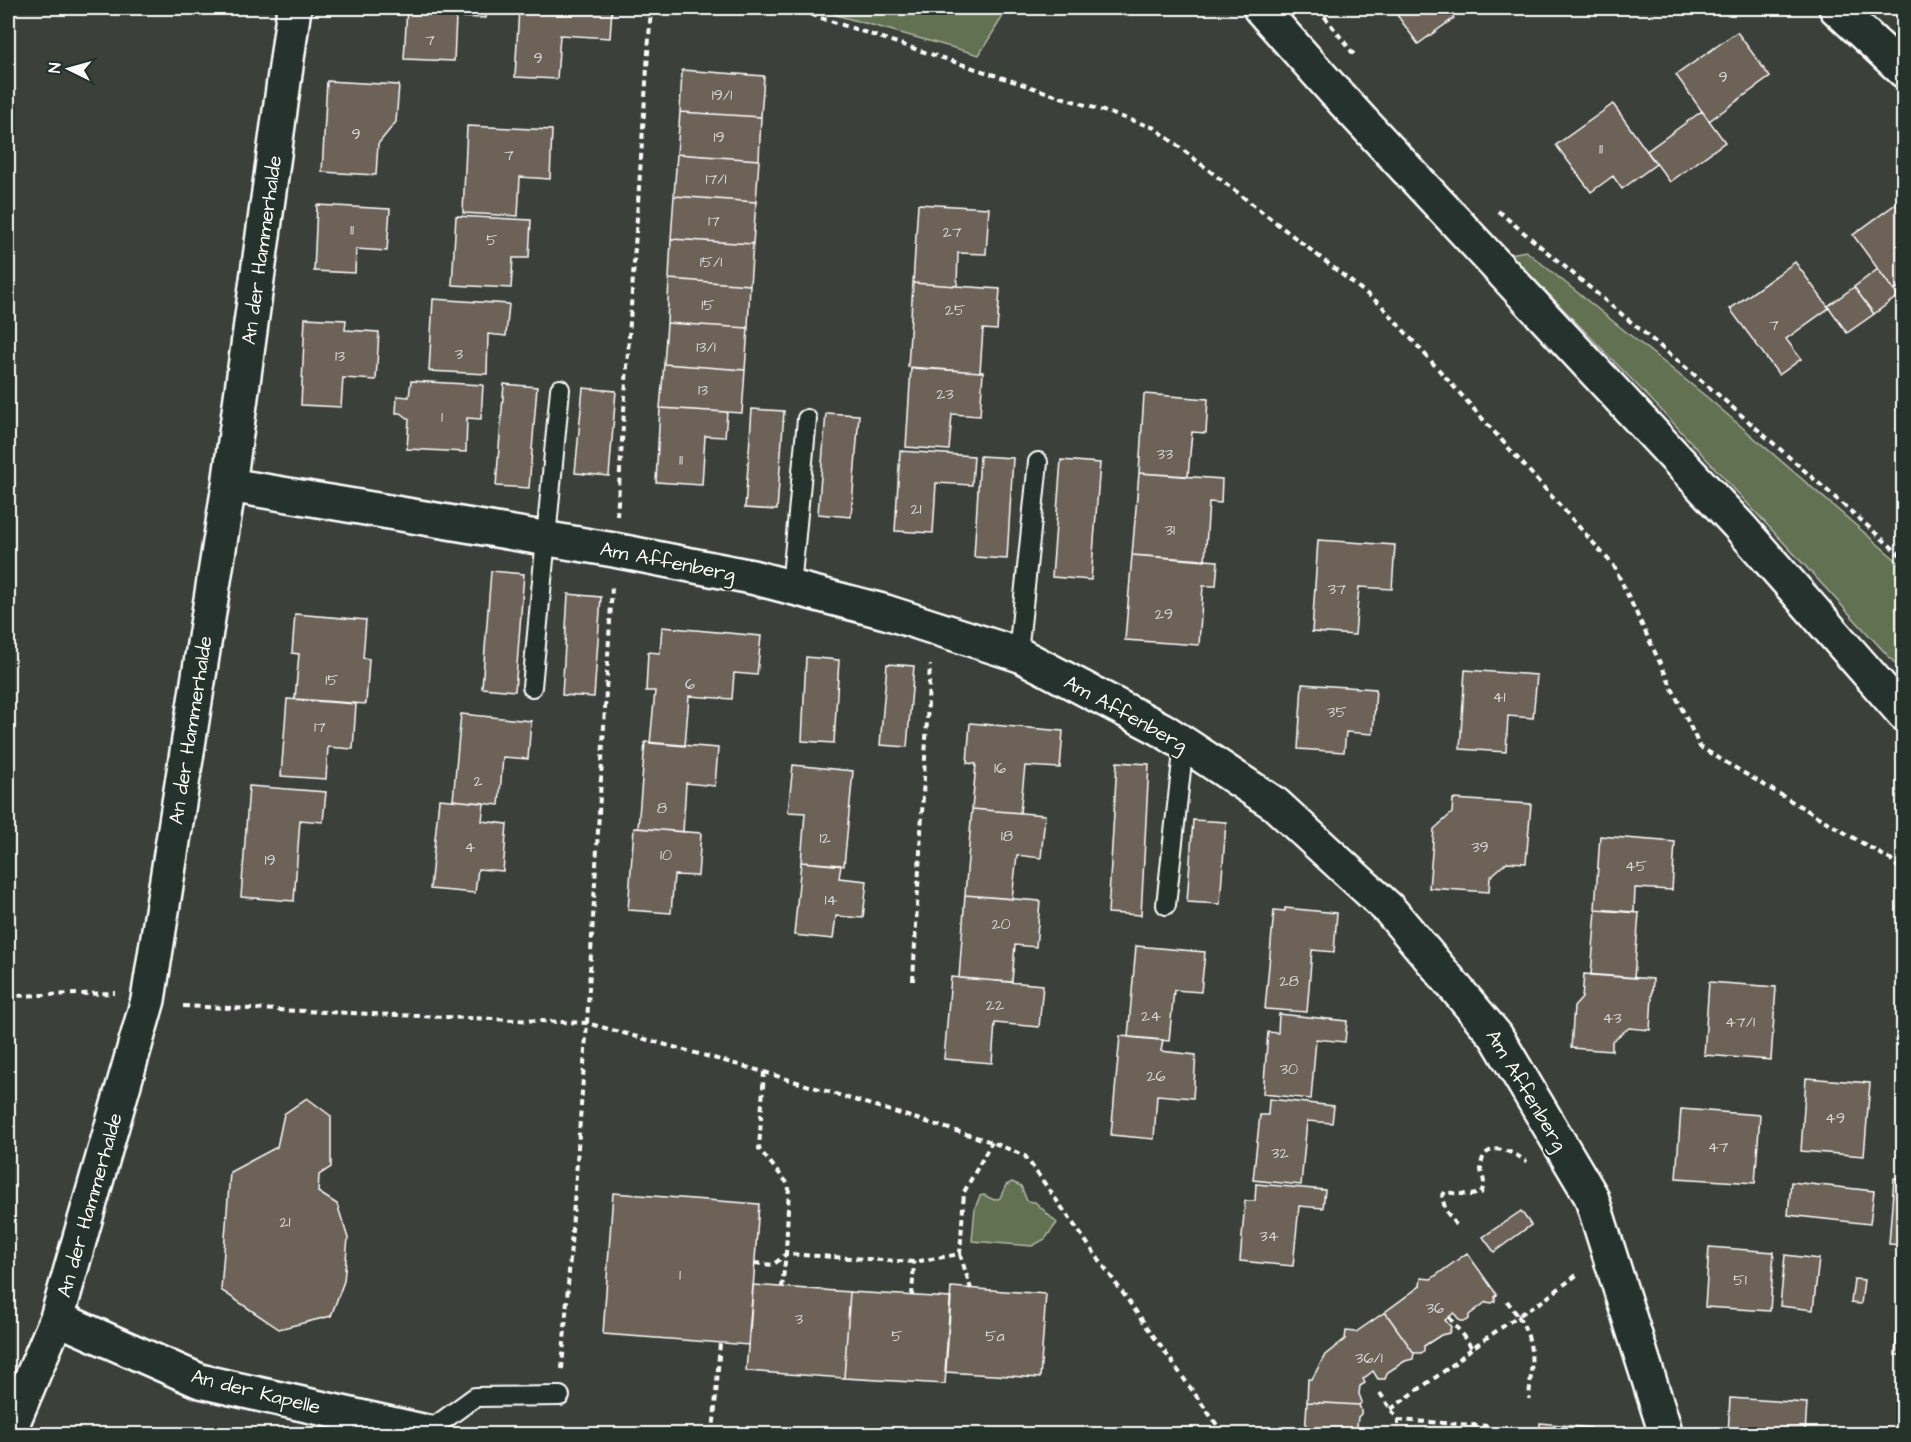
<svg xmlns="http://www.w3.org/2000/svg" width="1911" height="1442" viewBox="0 0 1911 1442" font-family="'Architects Daughter',sans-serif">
<rect width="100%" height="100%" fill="#3b413a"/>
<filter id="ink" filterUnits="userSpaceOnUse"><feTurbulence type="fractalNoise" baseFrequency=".0167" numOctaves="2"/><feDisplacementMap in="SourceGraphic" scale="12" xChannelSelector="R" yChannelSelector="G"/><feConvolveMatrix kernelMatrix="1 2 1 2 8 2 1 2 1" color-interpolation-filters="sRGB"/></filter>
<g filter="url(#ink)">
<path fill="#647152" stroke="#b2b8a8" stroke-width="1.5" d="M830,8h178l-29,47 -143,-40z
M1526,251l182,147 195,168v106l-239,-259 -154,-159z
M1012,1182l9,4 6,15 8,1 22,21 -12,16 -13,7 -60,-5 3,-33 5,-12 4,-1 10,5 6,-2 6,-13z"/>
<path fill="#6d6258" stroke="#fff" stroke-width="1.5" d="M407,8h80l-1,10 -30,-1 -2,44 -50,-2z
M519,8h93l-2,30 -50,-3 -3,44 -42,-2z
M1392,8h54l8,10 -36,26z
M1737,32l33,45 -61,44 -33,-46z
M682,70l82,6 -3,41 -81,-5z
M327,81l72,4 -3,37 -18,22 -2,31 -54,-3z
M1613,104l43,60 -34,25 -9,-13 -22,16 -35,-47z
M1702,111l23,31 -55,40 -23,-31z
M680,112l81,5 -2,43 -82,-6z
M467,126l85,4 -2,49 -30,-2 -2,39 -55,-3z
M677,154l82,6 -3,42 -82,-6z
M674,196l82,6 -3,42 -82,-5z
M1904,198v86l-10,7 -41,-56z
M918,204l71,4 -3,46 -28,-1 -1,33 -44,-3z
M317,205l73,4 -3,42 -31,-2 -1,24 -41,-2z
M456,216l75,4 -2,38h-16l-2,30 -59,-3z
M671,239l82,5 -3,41 -81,-6z
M1795,262l34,46 -43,31 15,20 -22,16 -49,-66z
M1878,269l20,27 -24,18 -20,-27z
M669,279l81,6 -2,43 -81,-5z
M913,283l87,6 -3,41 -14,-1 -3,43 -72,-5z
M1854,287l20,27 -27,19 -19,-27z
M433,299l76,5 -3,32 -18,-2 -1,40 -58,-3z
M305,318l41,2 -1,10 34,2 -3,48 -33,-2 -2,29 -40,-2z
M667,323l81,5 -3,42 -81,-6z
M664,364l81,6 -3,43 -82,-5z
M911,368l72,4 -3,44 -28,-2 -3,36 -43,-3z
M411,381l72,4 -2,34 -14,-1 -1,34 -59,-3 2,-30 -8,-6h-5l1,-17 12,1z
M504,384l33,3 -8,101 -33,-2z
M583,388l33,3 -7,85 -34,-3z
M1144,394l64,5 -2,34 -14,-1 -4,44 -49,-3z
M660,408l67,4 -2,25 -20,-1 -3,49 -46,-3z
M752,409l32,2 -7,99 -32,-2z
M826,413l33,2 -8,102 -33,-3z
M900,451l74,5 -2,29 -36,-2 -3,50 -38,-2z
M980,456l33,2 -6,101 -33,-2z
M1061,460l39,3 -9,117 -39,-3z
M1139,473l83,6 -1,24 -12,-1 -4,59 -73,-6z
M1318,540l77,5 -3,44 -33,-2 -4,48 -43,-3z
M1132,555l86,6 -2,25h-13l-4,59 -74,-5z
M491,571l33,3 -9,117 -33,-3z
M568,594l33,3 -7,100 -32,-2z
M295,614l71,6 -3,38 6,1 -3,45 -71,-5 4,-45 -7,-1z
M662,627l99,9 -4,39 -23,-2 -2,26 -43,-3 -4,50 -35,-3 5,-52h-9l2,-39 12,1z
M806,657l33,3 -5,83 -32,-2z
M887,664l27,2 -7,81 -27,-2z
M1465,670l72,5 -4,43 -25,-2 -2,36 -46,-3z
M1302,684l74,5 -3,45 -27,-2 -2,20 -46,-3z
M287,699l69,5 -3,45 -25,-2 -2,32 -45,-3z
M461,714l70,7 -3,38 -25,-2 -4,48 -46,-5z
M970,723l93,8 -3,37 -35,-2 -5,47 -48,-4 4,-45 -9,-1z
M645,742l73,6 -3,38 -29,-3 -3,49 -45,-4z
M1117,762l32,2 -8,151 -33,-2z
M793,765l60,6 -9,95 -43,-4 4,-49 -17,-1z
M249,786l77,6 -3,30 -23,-2 -6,81 -53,-4z
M439,799l45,4 -2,18 25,3 -4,47 -25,-2 -3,24 -45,-4z
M1453,799l78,5 -5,59 -19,-1 -17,15 -1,15 -60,-4 5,-59 18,-16z
M972,809l73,6 -4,43 -24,-3 -5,44 -47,-4z
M1193,820l33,2 -6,82 -33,-2z
M634,828l67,5 -3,43 -24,-1 -3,38 -43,-3z
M1600,836l75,6 -3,48 -37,-2 -1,24 -39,-3z
M801,862l40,3 -2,13 28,3 -4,37 -27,-2 -3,23 -39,-4z
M965,895l75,6 -4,46 -21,-2 -3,37 -53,-4z
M1285,908l52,5 -3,39 -22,-2 -5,62 -42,-3 9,-99 11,1z
M1596,910l43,3 -5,65 -43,-3z
M1136,946l69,6 -4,40 -27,-2 -5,51 -41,-4z
M1584,974l69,5 -3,51 -21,-2 -17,13v10l-41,-3 3,-41 8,-9z
M951,977l92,8 -4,42 -44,-4 -3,40 -48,-4z
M1709,982l67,5 -5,73 -67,-5z
M1279,1014l68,7 -2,21 -29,-3 -5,60 -48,-5 5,-62 10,1z
M1120,1036l43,4 -2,11 35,4 -3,43 -36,-3 -3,44 -43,-4z
M1806,1078l64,5 -6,73 -63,-5z
M307,1098l24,18v51l-12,8 -1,17 19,12 11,34 -4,43 -13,35 -52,13 -58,-39 9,-118 47,-25 7,-33z
M1269,1099l65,7 -2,17 -25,-2 -6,64 -48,-5 7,-65h8z
M1681,1109l79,6 -5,68 -79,-5z
M1894,1178l10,1v66l-15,-1z
M1791,1182l83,9 -4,33 -82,-9z
M1256,1184l69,6 -2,18 -24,-2 -6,60 -53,-5 5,-60h10z
M613,1193l146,11 -10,141 -146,-11z
M1521,1211l10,14 -37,27 -11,-15z
M1709,1247l65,5 -4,59 -65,-4z
M1467,1253l30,42 -2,1v5l-3,2 -6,-1 -17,13v4l-3,2h-6l-6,-8 -9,7 6,7 -2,6 -8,2 -17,11v5l-3,2h-7l-29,-41 35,-26 1,-8 10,1z
M1785,1255l34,4 -6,51 -33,-4z
M1854,1279l10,1 -3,24 -10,-1z
M753,1285l97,7 -6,86 -98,-7z
M1900,1286h4v69h-9z
M951,1287l95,7 -6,84 -95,-6z
M850,1292l101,6 -6,86 -101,-6z
M1385,1312l29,41 -1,6 -8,2 -17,11 -3,7h-7l-5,-8 -10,8 2,4 -5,3 -1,8 3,8 -3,3 -52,-3 1,-23h4l13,-24 20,-16 1,-8 10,1z
M1730,1398l77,5 -2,31h-77z
M1307,1402l52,3 2,5v4l-3,3 -2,17h-51z
M1540,1423l51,5 3,6h-55z"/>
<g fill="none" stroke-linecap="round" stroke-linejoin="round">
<g stroke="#fff" stroke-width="22">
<path id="lane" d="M791,587l16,-168
M1018,654l20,-192
M532,687l28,-298
M1166,905l16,-144 4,-16
M429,1434l-2,-2 48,-35 85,-1"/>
</g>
<g stroke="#fff" stroke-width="38">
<path id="street" d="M1836,8l68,63
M229,485l385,65 138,27 134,35 134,43 141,74 25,16 89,59 114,105 107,127 95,160 72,228 2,10
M57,1318l143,63 227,51
M8,1434l49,-116 91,-318 81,-515 65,-477"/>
</g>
<g stroke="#fff" stroke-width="38">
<path id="secondary" d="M1260,8l74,83 406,436 164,187"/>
</g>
<path stroke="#fff" stroke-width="4" stroke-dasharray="6 4.5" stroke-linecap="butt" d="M791,8l364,120 226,177 233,261 86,181 191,113 13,13
M1318,8l37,48
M1498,211l217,181 189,166
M617,516l34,-508
M913,981l17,-316
M8,996l107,-3
M183,1006l404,17 177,49 228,70 33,14 197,276v2
M764,1072l-5,77 30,36 -3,69 128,8 46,-8 4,-62 28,-50
M1456,1225l-10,-14 -4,-14 3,-5 26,3 10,-2c7,-14 -1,-16 0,-28 4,-27 33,-13 46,-3
M960,1254l11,35
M755,1263l18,2 13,-11 -4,33
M912,1296l2,-34
M1507,1301l11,15 26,-16 34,-26
M1449,1317l23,31
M562,1369l25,-346 25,-437
M1380,1393l18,27v14
M1391,1409l59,-42 22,-19 46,-32c19,28 13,51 11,83
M1398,1420l90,6v8
M557,1434l1,-10
M713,1434l7,-91"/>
<use href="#lane" stroke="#26332d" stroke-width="18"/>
<use href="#street" stroke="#26332d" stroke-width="33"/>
<use href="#secondary" stroke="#26332d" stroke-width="33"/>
</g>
</g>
<g text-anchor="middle" stroke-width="4.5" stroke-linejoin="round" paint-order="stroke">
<g font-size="16" fill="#dad8d5">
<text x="430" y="45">7</text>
<text x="538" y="63">9</text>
<text x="1723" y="82">9</text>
<text x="722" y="100">19/1</text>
<text x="356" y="139">9</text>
<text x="719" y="142">19</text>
<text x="1601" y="154">11</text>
<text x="509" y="160">7</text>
<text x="716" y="184">17/1</text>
<text x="714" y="226">17</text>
<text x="352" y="235">11</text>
<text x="952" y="237">27</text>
<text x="492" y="245">5</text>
<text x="711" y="267">15/1</text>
<text x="708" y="310">15</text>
<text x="955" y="315">25</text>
<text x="1774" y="330">7</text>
<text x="706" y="352">13/1</text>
<text x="459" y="359">3</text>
<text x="340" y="361">13</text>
<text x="703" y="395">13</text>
<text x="945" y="399">23</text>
<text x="442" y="422">1</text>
<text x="1165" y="459">33</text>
<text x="681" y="465">11</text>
<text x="916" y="514">21</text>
<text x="1170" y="535">31</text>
<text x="1337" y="594">37</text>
<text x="1164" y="619">29</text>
<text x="332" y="685">15</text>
<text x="690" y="689">6</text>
<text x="1499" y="702">41</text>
<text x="1337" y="717">35</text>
<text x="320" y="732">17</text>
<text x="1000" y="773">16</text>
<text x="478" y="786">2</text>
<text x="662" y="813">8</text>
<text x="1007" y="841">18</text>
<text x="825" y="843">12</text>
<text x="470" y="852">4</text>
<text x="1480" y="852">39</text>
<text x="666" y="860">10</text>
<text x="270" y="865">19</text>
<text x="1636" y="871">45</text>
<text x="831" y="905">14</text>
<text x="1001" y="929">20</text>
<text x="1289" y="986">28</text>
<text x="995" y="1010">22</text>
<text x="1151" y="1021">24</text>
<text x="1612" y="1023">43</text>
<text x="1740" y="1027">47/1</text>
<text x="1289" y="1074">30</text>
<text x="1156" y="1081">26</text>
<text x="1835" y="1123">49</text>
<text x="1718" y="1152">47</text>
<text x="1280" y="1158">32</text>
<text x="285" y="1227">21</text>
<text x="1269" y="1241">34</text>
<text x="680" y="1280">1</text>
<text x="1740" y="1285">51</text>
<text x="1435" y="1313">36</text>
<text x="799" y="1324">3</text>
<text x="897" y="1341">5</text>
<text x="995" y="1341">5a</text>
<text x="1369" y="1363">36/1</text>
</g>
<g font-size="20" fill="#fff" stroke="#26332d">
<text transform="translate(261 250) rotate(-82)" y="7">An der Hammerhalde</text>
<text transform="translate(668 561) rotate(11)" y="7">Am Affenberg</text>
<text transform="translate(1126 713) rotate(29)" y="7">Am Affenberg</text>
<text transform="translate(190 730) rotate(-81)" y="7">An der Hammerhalde</text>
<text transform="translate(1527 1090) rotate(59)" y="7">Am Affenberg</text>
<text transform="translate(89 1205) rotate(-74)" y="7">An der Hammerhalde</text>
<text transform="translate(256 1391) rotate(14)" y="7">An der Kapelle</text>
</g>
</g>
<rect width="1911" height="1442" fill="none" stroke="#26332d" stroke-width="30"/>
<rect x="15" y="15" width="1881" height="1412" fill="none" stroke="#fff" stroke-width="2" filter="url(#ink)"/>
<g transform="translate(69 69) rotate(275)" stroke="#26332d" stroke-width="4.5" paint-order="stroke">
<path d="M0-4.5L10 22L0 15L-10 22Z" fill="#ffffff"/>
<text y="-9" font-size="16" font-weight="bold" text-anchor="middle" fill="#ffffff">N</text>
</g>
</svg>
